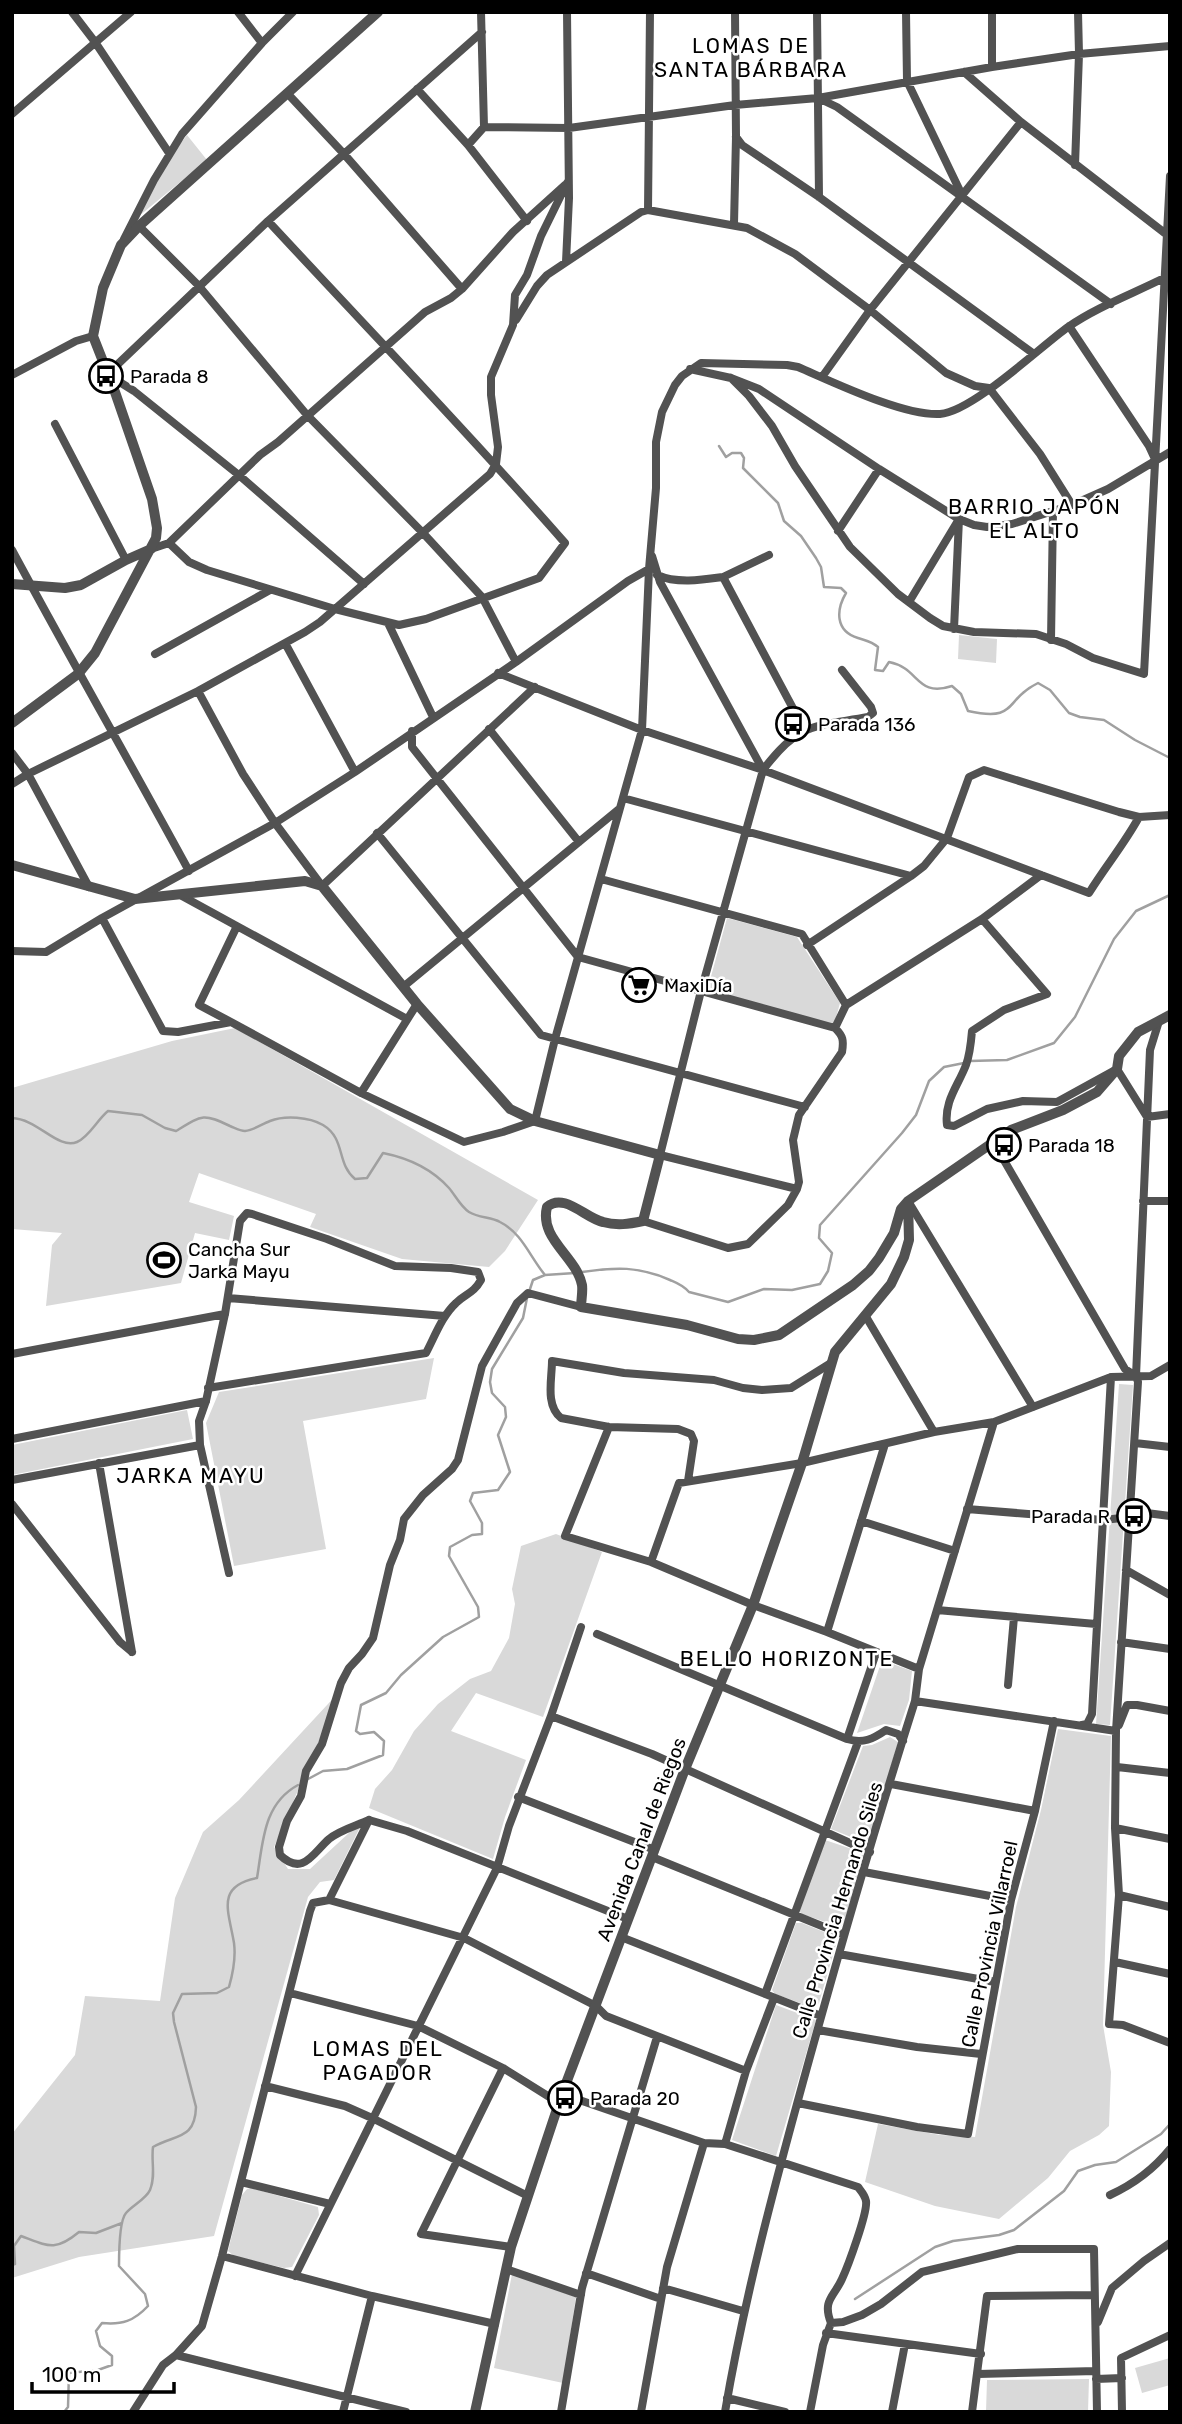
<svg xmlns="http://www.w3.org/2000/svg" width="1182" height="2424" viewBox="0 0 1182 2424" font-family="Rubik,sans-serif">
<rect width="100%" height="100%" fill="#fff"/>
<path fill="#d9d9d9" d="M187,135l20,25 -68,56 29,-56z
M959,635l38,4 -1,24 -38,-4z
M727,918l70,19 43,66 -6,22 -127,-34z
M235,1028l303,172 -33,51 -16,16 -87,-8 -92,-32 6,-13 -117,-41 -10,29 45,14 -5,24 -34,-7 -14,50 -135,23 6,-61 10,-12 -50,-4v-141l160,-47z
M434,1358l-8,41 -123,22 23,128 -92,17 -28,-143 13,-31z
M1119,1384l14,1 -23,340 -14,-1z
M187,1410l6,29 -181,36v-30z
M556,1534l46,18 -59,165 -67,-24 -25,38 75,29 -21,57 -12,42 -124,-51 6,-19 17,-19 22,-39 24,-27 32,-25 21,-8 18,-33 6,-34 -3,-15 9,-43z
M882,1660l30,11 -3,29 -9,26 -16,-2 -27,9z
M340,1691l-66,156 14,22h22l54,-50 -30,61 -14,2 -12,15 -94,339 -135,21 -67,21v-144l63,-79 10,-59 75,5 15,-103 28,-66 36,-32z
M1058,1729l53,7 -8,289 8,47 -2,54 -10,9 -29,16 -22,27 -49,41 -64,-13 -70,-24 13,-58 62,11 35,2 41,-230 25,-97z
M890,1737l8,5 -30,102 -37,-15 32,-83 9,-1z
M825,1840l36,12 3,4 -20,67 -4,4 -38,-13 -4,-4z
M796,1923h6l32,13 3,5 -18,62 -5,5 -39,-14 -3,-4z
M776,2005l40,15 -40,136 -44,-16z
M251,2188l67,19 1,8 -27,52 -8,1 -50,-12 -6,-5 14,-56 5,-6z
M512,2274l64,23 -13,86 -69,-15z
M1170,2358v27l-28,8 -7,-25z
M1089,2379l-1,33h-102l1,-32z"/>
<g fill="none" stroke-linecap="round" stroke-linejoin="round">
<path stroke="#a0a0a0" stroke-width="2.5" d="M719,446l7,11 6,-4h9l3,5 -1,10 35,35 6,18 17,15 15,22 5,9 3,20 17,1 5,5c-10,17 -11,38 12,45 9,3 13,3 20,9l-3,23 8,1 6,-9c31,6 27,36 63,24l9,8 7,17c51,11 35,-11 70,-28l12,7 19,23 11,4 24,3 31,20 35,18
M970,1061l37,-1 47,-17 21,-26 39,-78 22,-28 34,-16
M12,1118c26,1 46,32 65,24 12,-5 20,-22 31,-31l34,4 23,13 11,3c26,-16 27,-18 54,-5 5,2 10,5 15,5 9,-1 17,-7 25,-10 15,-6 39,-4 53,4 23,14 13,38 32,54l12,-1 16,-25c25,5 48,15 66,35 6,7 12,19 20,24 10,6 22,5 31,10 22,11 30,35 45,53
M582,1272c34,-5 56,-6 88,8 7,3 13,5 19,12l39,10 36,-13 28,1 28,-6 8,-13 4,-18 -13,-15 1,-13 82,-92 14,-18 13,-34 15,-14 20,-4
M529,1292l4,-12 12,-5 30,-2
M308,1779l15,-8 24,-2 36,-14 1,-14 -10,-9 -14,2 -4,-3 5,-26 25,-12 15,-18 42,-38 36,-20 -1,-10 -29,-51 1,-9 22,-12 10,-1v-11l-12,-22 3,-8 25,-3 12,-18 -12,-37 8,-18 -1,-10 -13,-14 -2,-11 2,-13 31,-51 4,-20
M12,2265l3,-1 -1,-18 7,-10c27,10 34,16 58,-4l17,1 26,-10
M855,2299l80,-52 18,-6 46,-6 15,-5 50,-39 14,-20 17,-6 21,-3 45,-28 9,-10
M64,2412l4,-5 1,-34 29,-3 14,-5v-9l-12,-10 -4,-15 6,-8c20,2 32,-2 46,-17l-3,-12 -26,-28c0,-12 0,-45 7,-53 7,-8 20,-14 24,-23 6,-14 1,-29 3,-43 23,-13 42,-7 43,-40l-22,-85 -1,-9 9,-19 35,-1 12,-6c4,-14 7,-29 5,-44 -5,-31 -19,-57 23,-65 6,-36 6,-74 41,-93"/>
<path stroke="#525252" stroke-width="8" d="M72,12l23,30 74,111
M238,12l24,31
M481,12l3,115
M817,12l2,185
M906,12l1,69 54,112
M992,12v55
M964,72l57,50 145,112
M417,89l51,56 59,76
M287,93l57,61 118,135
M818,98l19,9 274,197
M12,114l119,-102
M736,137l6,8 77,52 215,157
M468,145l16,-18 85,1 166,-23 83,-7 174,-31 87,-13 91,-8
M1075,165l4,-111 -1,-42
M648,210l2,-198
M734,224l2,-87 -1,-125
M139,226l59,59 109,130 116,118 59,64 34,65
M124,239l30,-59 28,-46 80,-91 31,-31
M566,262l3,-64 -2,-186
M516,320l21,-34 10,-11 94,-63 7,-2 99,18 48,26 75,56 76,63 29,13 14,2 51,66 32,51
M1069,326l80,120 6,13
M690,369l41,9 28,11 120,80 80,50 15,6 13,2 25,-3 60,-19 36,-16 62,-37
M12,375l64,-34 17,-5
M822,377l48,-67 151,-188
M731,378l18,18 23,30 23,40 55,81 48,47 32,24 13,8 31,6 62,2 30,10 27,14 51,16 26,-498
M55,424l71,136
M838,531l41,-62
M169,543l20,19 18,8 128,39 64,16 27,-6 113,-41 26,-35c-96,-110 -198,-215 -297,-322
M151,549l18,-6 91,-88 18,-13 147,-130 26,-14 11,-9 51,-57 52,-47
M12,550c58,108 119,214 177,321
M769,555l-46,22 81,152
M652,556l8,26 103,188
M657,575c20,9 45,5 66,2
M364,584l-124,-108 -106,-85 -24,-15 9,-13 149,-142 214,-189
M909,602l50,-83 -5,110
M388,623l45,94
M1051,640l2,-129
M285,643l70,129
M155,654l115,-64
M498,673l144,57 121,40 326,123c16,-26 36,-50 50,-76
M198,691l45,83 32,49 47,63 213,-199
M489,729l90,113
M412,731v16l166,210 257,71c8,8 9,12 7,24l-43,63 -6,25 6,42 -2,7 -9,16 -40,39 -20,4 -85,-27
M12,753l16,21 61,113
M12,784l16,-10 170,-83 107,-59 15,-10 170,-148 6,-10 2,-17 -7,-52v-18l22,-52 2,-30 12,-20 14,-39 26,-53
M623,798l288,78 -104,69
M377,833l164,202 264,72
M911,876l13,-10 23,-28 22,-61 15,-7 135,42 20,5 31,-2
M601,879l201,55 44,71
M182,896l225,123
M102,918l61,113 15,1 53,-10 130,71 103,49 39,-10 32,-11 20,-82 87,-309 7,-161 7,-81v-46l6,-30 13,-27 7,-9 19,-13 86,2 11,2c35,15 105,49 142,47 32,-2 100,-67 128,-87 29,-20 64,-33 96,-49
M982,919l65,75 -43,16 -32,21c-1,12 -2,23 -6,34 -8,21 -22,36 -19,60l7,1 33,-17 36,-8 34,1 60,-33 30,48 23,-3
M12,951l34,1 56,-34 173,-95 80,-51 161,-110 112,-81 21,-12
M403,987l216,-178
M1159,1021l-9,29 -14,326 2,6 -22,349 -1,97 4,67 -10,129 14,1 47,18
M231,1022l-32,-17 38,-79
M835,1028l11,-23 136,-86 59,-44
M361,1093l56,-89
M994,1143l131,226 11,7
M797,1189l-137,-34 41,-164 62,-221c36,-48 50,-43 105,-53l5,-4 -2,-6 -29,-37
M908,1201l125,206
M1143,1201h27
M228,1298l217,18
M865,1315l69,117
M12,1354l213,-40
M208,1388l218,-35c9,-17 16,-37 30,-50 10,-10 17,-9 25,-23l-3,-8 -27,-4 -56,-2 -68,-27 -75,-25 -5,-1 -7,8 -15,93 -19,87 -7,20 1,24 29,128
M609,1427l-44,109 86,26 102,43 74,27 92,37
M12,1439l194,-38
M1135,1443l35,4
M99,1463l33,189
M12,1480l188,-35
M688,1481l6,-40 -3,-7 -13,-5 -69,-2 -48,-9c-16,-13 -9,-39 -9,-57l72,12 90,7 29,8 19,2 29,-2 40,-25
M12,1504l108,138 12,10
M967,1509l136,11 28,-3
M1131,1511l39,5
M861,1521l94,30
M651,1562l28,-79 123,-20 132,-31 60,-10 117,-45 40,-1 19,-11
M1126,1570l44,25
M937,1610l159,14
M827,1632l58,-188
M597,1634l250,105c16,5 26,0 39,-9l12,4 5,7
M1121,1642l49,7
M1008,1685l6,-68
M915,1701l201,30
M551,1716l101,38 218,98
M1082,1725l5,-1 5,-10 19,-337
M1119,1725l8,-20h10l33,6
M847,1739l29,-86
M1117,1767l53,6
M891,1784l144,27
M518,1797l137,53
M369,1820c-13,6 -29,10 -40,19 -16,14 -26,38 -49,16l-1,-8 8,-26 14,-25 5,-25 16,-27 19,-61 8,-15 13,-14 11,-16 17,-73 10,-25 4,-21 19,-24 29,-26 6,-9 24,-94 35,-63 11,-10 53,14
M369,1820l38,11 221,88
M1115,1828l55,11
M652,1857l192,78
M864,1872l147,28
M1119,1895l51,12
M329,1900l135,38 132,68 10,10 140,55
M621,1937l200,79
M839,1954l156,28
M1115,1962l55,12
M290,1993l128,33 85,42 56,35
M765,1994l93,-252
M818,2030l99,17 64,7
M503,2068l-82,166 90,13
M265,2086l80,20 27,12 156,78
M562,2094l142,49 21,1 133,43c3,4 7,8 8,14 2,11 -18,65 -24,78 -8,18 -20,21 -11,44l-8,22 -13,67
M798,2103l119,24 51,7 43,-234 24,-89 19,-90
M725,2144l21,-73 28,-73
M241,2182l89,22
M1110,2195c24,-11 43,-25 60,-46
M222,2256l150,40 123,28
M506,2269l75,26
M586,2273l75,26
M295,2276l202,-408 12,-42 42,-110 30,-89
M663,2288l80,23
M1098,2322l14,-34 32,-27 26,-18
M831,2323l12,-1 19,-7 19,-11 41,-32 96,-23h76l3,163
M826,2333l155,21
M176,2355l26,-29 20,-70 88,-345 3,-8 16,-3 40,-80
M978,2374l118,-3
M1096,2379l26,-1
M727,2398l58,14
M133,2412l30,-47 13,-10 230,57
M343,2412l29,-116
M561,2412l21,-124 75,-251
M641,2412l26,-145 37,-124
M725,2412c19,-112 48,-221 78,-330 35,-127 72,-255 112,-381l4,-32 75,-247
M892,2412l13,-68
M972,2412l15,-116 107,-1
M1122,2412l-1,-54 49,-23"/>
<path stroke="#525252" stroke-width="10" d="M12,584l53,4 16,-3 45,-25 25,-11
M12,723l66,-49 17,-21 61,-115 1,-10 -5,-29 -37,-107 -22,-56 10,-48 18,-43 18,-19 239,-214
M12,865l123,34 170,-18 17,5 95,118 93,105 25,12 125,34 -17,66c-14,3 -26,5 -40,1 -18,-4 -39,-30 -56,-15 -8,32 29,49 35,78 1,7 -1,16 -1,22l106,18 51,14 16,1 25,-5 74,-50 16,-14 10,-13 15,-25 7,-24 7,-8 103,-71 52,-20 34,-18 20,-23 2,-13 19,-24 32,-17
M475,2412l36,-165 51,-153 123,-325 68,-164 49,-142 33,-111 56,-68 13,-27 5,-17 -1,-39"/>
</g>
<defs>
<g id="bus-ring" transform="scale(1.75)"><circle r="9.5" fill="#fff" stroke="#000" stroke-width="1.5"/><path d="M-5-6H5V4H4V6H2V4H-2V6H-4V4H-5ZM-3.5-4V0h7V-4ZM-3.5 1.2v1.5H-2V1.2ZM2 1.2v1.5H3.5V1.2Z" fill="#000"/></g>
<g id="supermarket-ring" transform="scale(1.75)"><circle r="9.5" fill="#fff" stroke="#000" stroke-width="1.5"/><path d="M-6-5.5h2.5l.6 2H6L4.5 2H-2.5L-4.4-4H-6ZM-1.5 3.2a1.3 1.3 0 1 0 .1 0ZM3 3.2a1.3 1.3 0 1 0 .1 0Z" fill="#000"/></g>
<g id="stadium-ring" transform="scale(1.75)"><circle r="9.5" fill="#fff" stroke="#000" stroke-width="1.5"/><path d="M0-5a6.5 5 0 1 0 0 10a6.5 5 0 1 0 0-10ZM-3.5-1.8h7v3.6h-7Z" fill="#000"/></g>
</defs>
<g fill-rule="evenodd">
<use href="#bus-ring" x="106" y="376"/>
<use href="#bus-ring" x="793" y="724"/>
<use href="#supermarket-ring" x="639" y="985"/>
<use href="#bus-ring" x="1004" y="1145"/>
<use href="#stadium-ring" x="164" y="1260"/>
<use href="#bus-ring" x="1134" y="1516"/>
<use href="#bus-ring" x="565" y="2098"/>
</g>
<g text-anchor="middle" stroke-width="5" stroke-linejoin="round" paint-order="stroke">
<g font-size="19" fill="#000" stroke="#fff" text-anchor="start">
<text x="130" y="383">Parada 8</text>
<text x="818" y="731">Parada 136</text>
<text x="664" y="992">MaxiDía</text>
<text x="1028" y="1152">Parada 18</text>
<text x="188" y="1256">Cancha Sur<tspan x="188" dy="22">Jarka Mayu</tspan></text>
<text x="1110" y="1523" text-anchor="end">Parada R</text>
<text x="590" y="2105">Parada 20</text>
</g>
<g font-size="19" fill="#000" stroke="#fff">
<text transform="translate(641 1839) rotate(-69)" y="7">Avenida Canal de Riegos</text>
<text transform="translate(837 1910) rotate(-73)" y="7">Calle Provincia Hernando Siles</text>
<text transform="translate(989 1944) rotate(-78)" y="7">Calle Provincia Villarroel</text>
</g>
<g font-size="21" letter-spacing="2" fill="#000" stroke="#fff">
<text x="751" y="53">LOMAS DE<tspan x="751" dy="24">SANTA BÁRBARA</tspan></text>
<text x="1035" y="514">BARRIO JAPÓN<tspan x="1035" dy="24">EL ALTO</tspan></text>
<text x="191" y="1483">JARKA MAYU</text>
<text x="787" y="1666">BELLO HORIZONTE</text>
<text x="378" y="2056">LOMAS DEL<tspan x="378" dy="24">PAGADOR</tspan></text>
</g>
</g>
<rect width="1182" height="2424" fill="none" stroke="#000000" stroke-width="28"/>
<path d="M32 2382v10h142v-10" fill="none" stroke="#000000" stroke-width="3.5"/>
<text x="42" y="2382" font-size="21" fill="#000000" stroke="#ffffff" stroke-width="5" paint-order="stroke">100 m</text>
</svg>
